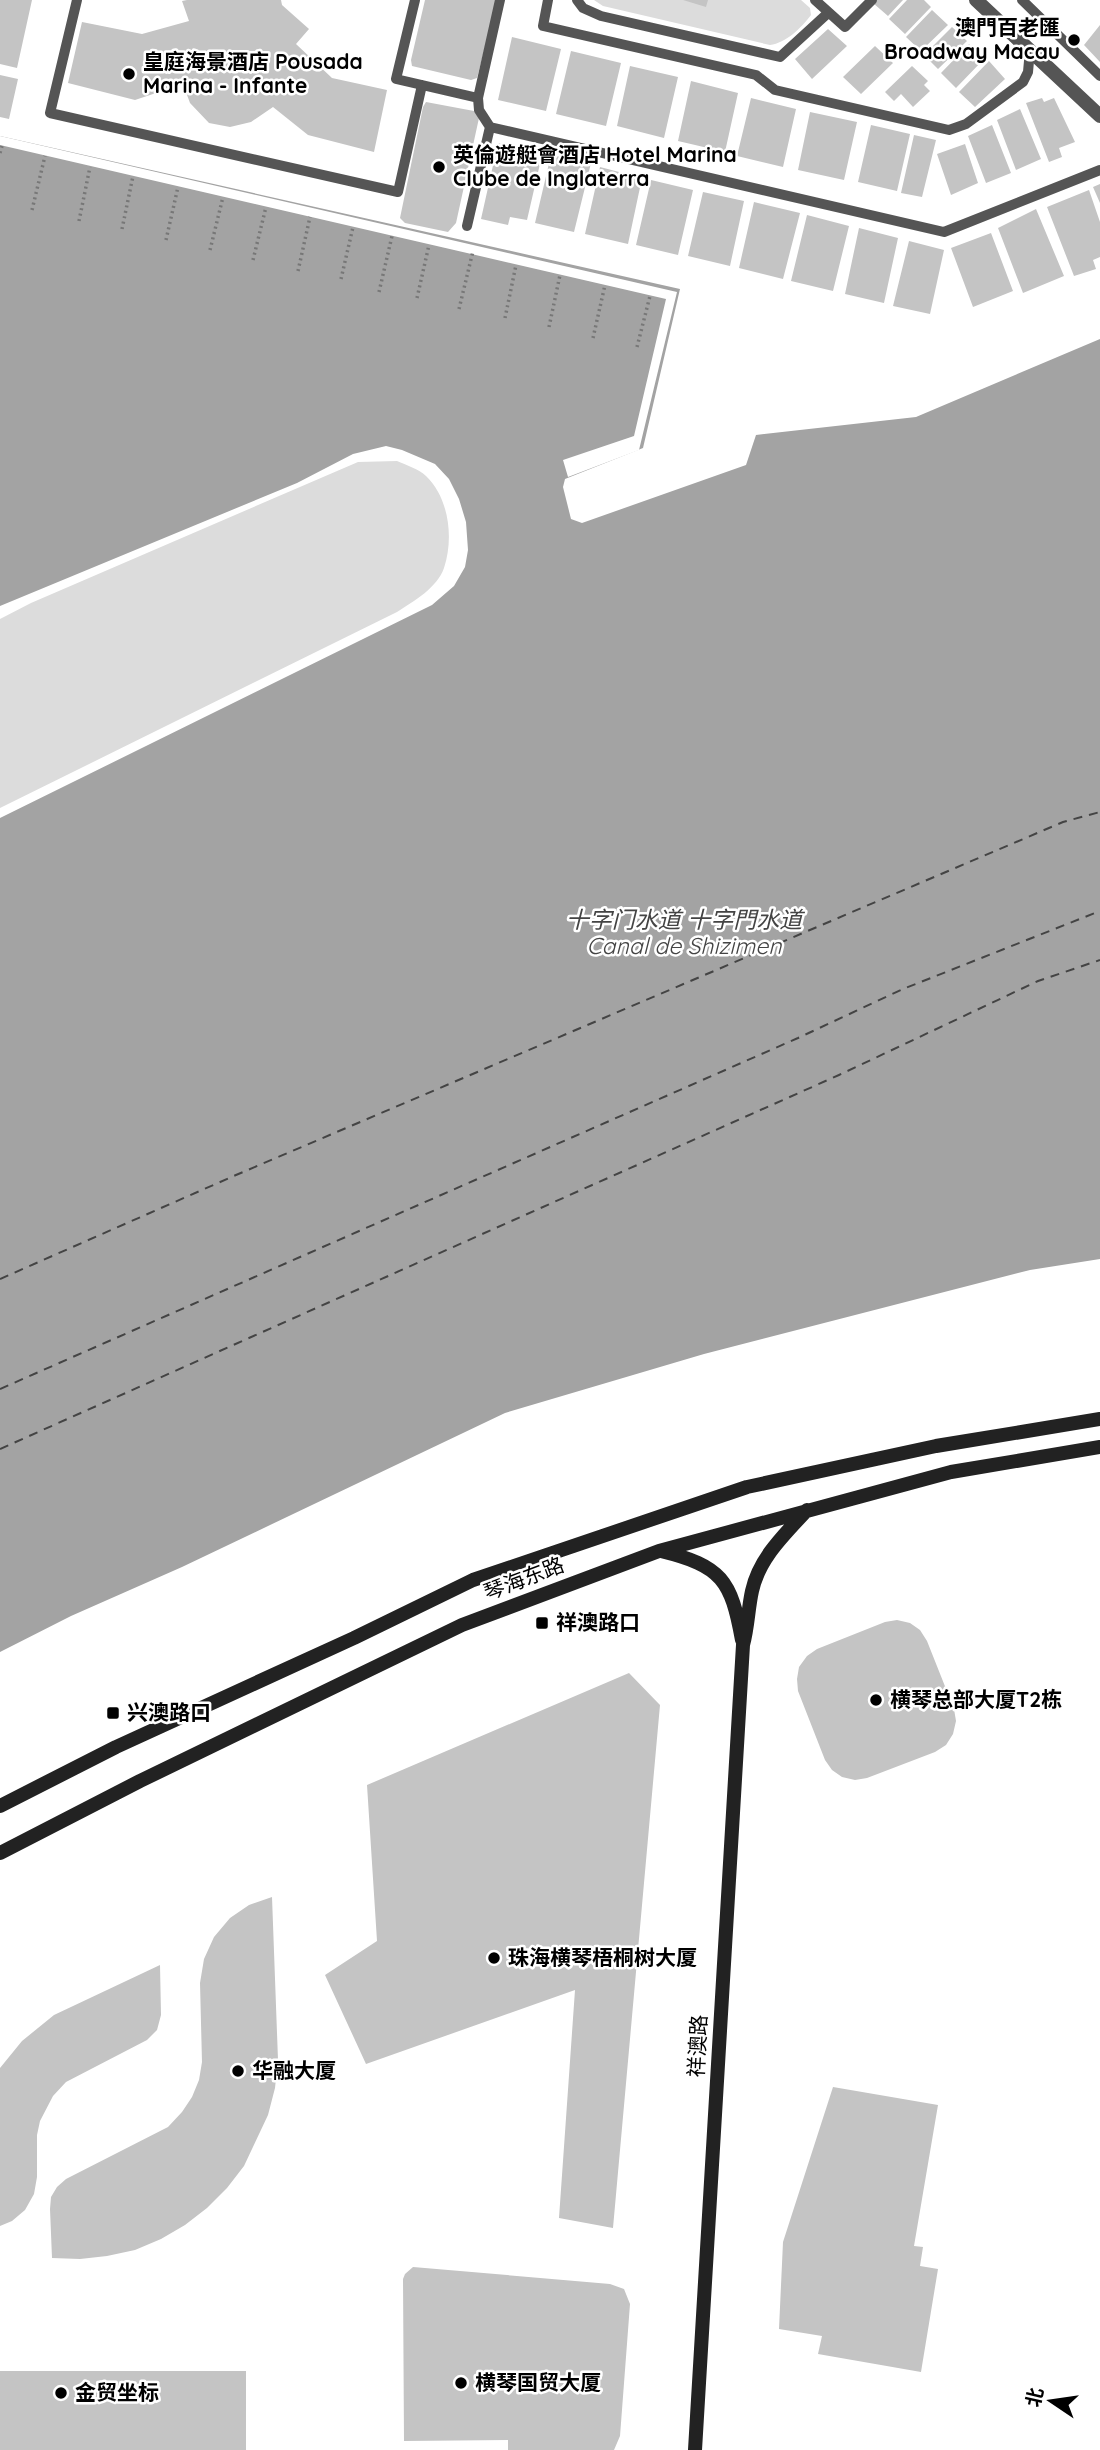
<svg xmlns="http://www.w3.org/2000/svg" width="1100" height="2450" viewBox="0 0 1100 2450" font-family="Quicksand,'Noto Sans SC',sans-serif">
<rect width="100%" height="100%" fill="#fff"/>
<path fill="#dcdcdc" d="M594,0h207l9,8 1,7c-10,13 -25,28 -41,30l-167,-39z
M397,461c9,4 22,8 29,15 23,22 28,62 18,92 -7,20 -30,33 -47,44l-397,196v-189l31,-16 327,-141z"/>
<path fill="#a3a3a3" d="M0,136l680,153 -37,159 -78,31 -2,8 8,32 11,4 164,-58 10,-30 160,-18 184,-78v920l-70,11 -326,84 -199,59 -323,154 -111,49 -71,36v-834l432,-213 22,-19 11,-19 3,-17 -2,-28 -7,-23 -10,-20 -14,-15 -33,-14 -16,-4 -33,8 -56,29 -297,123z"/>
<path fill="#fff" d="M0,136l677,156 -38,158 -71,27 -5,-17 71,-24 32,-137 -666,-154z"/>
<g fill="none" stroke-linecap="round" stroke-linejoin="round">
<path stroke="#444" stroke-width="2" stroke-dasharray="9 7" stroke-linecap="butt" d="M0,1279l236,-104 827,-353 37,-10
M0,1389l798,-351 105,-49 197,-78
M0,1449l839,-374 199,-94 62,-21"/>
</g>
<path fill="#c4c4c4" d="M0,0h32l-15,68 -17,-4z
M187,0h94l1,5 27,24 -13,15 36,34 55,12 -13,62 -66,-17 -35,-28 -22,15 -21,5 -21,-4 -19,-20 -7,-19 -48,16 -67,-17 14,-61 60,12 47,-13 -7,-20z
M425,0h72l-20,78 -6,2 -59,-14 -1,-6z
M683,0h25l-2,7z
M876,0h27l-15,16 -15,-13z
M907,0h17l7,7 -26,27 -16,-15z
M932,10l16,15 -27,26 -15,-14z
M1100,25v37l-16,-17z
M952,27l15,14 -29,28 -14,-14z
M828,29l19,17 -35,33 -17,-20z
M512,37l49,12 -15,62 -48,-11z
M969,44l15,15 -28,29 -15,-15z
M875,46l18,17 -32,31 -18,-17z
M571,51l50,12 -15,63 -50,-12z
M989,61l16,18 -30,28 -16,-15z
M630,66l48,11 -14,61 -47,-12z
M912,66l16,15 -4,4 6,6 -17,16 -12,-13 -7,7 -9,-9z
M0,75l18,4 -9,40 -9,-2z
M691,81l47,12 -13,59 -47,-11z
M751,98l45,11 -13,58 -46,-11z
M1042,98l2,4 10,-4 21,44 -16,6 3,9 -13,5 -23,-59z
M426,102l48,9 5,7 -23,105 -8,9 -43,-9 -5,-5 23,-111z
M1020,109l21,50 -25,11 -19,-50z
M810,112l47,10 -13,58 -46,-10z
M871,125l39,9 -13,57 -39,-9z
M992,125l19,48 -25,10 -18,-47z
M914,135l22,5 -14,57 -21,-4z
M498,143l44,12 -15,65 -17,-3 -2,8 -27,-6z
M965,144l13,39 -27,12 -14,-41z
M551,155l40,8 -17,69 -39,-9z
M600,167l42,11 -14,66 -43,-10z
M651,180l42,10 -15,65 -42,-10z
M1100,184v19l-7,-16z
M1089,190l11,32v35l-7,3 3,9 -22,7 -27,-69z
M703,192l41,9 -14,65 -42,-10z
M754,202l46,11 -17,66 -44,-11z
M1036,209l28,67 -41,17 -25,-65z
M807,215l42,11 -16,65 -42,-10z
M859,228l39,10 -14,65 -39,-9z
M991,233l22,58 -40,16 -22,-59z
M909,241l35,9 -14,64 -37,-8z
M897,1620l13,3 10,7 7,11 27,68 2,12 -3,13 -7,11 -11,7 -68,26 -12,2 -13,-3 -10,-7 -7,-10 -27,-69 -1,-12 2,-12 8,-11 10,-7 68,-27z
M629,1673l31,32 -47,523 -54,-10 16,-228 -209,74 -41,-89 52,-34 -10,-156z
M272,1897l6,163 -3,28 -7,27 -24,51 -17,22 -20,20 -22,17 -24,14 -26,11 -28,6 -27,3 -28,-1 -2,-49 1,-12 6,-10 9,-8 102,-52 14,-15 10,-15 7,-17 3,-18 -2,-79 4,-24 10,-22 16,-19 19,-13z
M160,1965l1,50 -4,15 -10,10 -81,42 -13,14 -13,25 -3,14v42l-3,17 -9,16 -13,11 -12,5v-158l22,-27 32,-26z
M833,2087l105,18 -24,141 9,1 -3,19 18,3 -17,103 -103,-18 4,-18 -43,-7 4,-87z
M413,2267l197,17 14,5 6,15 -10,132 -6,14h-106v-10l-104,1 -1,-162 2,-5z
M0,2371h246v79h-246z"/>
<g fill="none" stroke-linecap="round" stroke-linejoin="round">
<path stroke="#777" stroke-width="3.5" stroke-dasharray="2 3.5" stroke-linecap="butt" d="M0,153l2,-7
M32,210l13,-54
M79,221l11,-54
M122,229l11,-53
M166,240l12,-53
M210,250l13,-53
M253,260l13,-53
M298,271l12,-54
M341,279l12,-52
M379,292l13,-56
M417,298l12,-53
M459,309l14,-58
M505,318l11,-53
M549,327l11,-52
M593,338l12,-53
M637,347l13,-51"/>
<path stroke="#555" stroke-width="10" d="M77,0l-27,113 348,79 24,-107 56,13
M415,0l-19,79 26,6
M548,0l-5,26 213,49 19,15 174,40 17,-6 57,-42 5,-10 2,-22
M577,0l6,8 18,8 179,41 48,-44
M815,0l30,27 27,-27
M1022,0l78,76
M490,127l454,105 156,-62
M467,226l23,-99 -11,-17 -1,-12 22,-98"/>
<path stroke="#555" stroke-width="14" d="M976,0l124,116"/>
<path stroke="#222" stroke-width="14" d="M661,1551c61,15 70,29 81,89
M0,1806l116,-59 238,-109 119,-58 274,-93 189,-41 164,-27
M0,1853l140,-72 322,-156 197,-74 292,-79 149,-25
M695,2450l48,-805c5,-18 5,-36 9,-54 7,-33 33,-57 55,-81"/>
</g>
<g fill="#000" stroke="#fff" stroke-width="2.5">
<circle cx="1074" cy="40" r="7"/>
<circle cx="129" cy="74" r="7"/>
<circle cx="439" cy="167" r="7"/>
<rect x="535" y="1616" width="14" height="14" rx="3.5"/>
<circle cx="876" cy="1700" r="7"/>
<rect x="106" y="1706" width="14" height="14" rx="3.5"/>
<circle cx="494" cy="1958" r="7"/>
<circle cx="238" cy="2071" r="7"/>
<circle cx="461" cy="2383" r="7"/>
<circle cx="61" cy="2393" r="7"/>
</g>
<g text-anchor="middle" stroke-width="5" stroke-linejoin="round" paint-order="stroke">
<g font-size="21" font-weight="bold" fill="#000" stroke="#fff" text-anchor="start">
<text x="1060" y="35" text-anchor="end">澳門百老匯<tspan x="1060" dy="24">Broadway Macau</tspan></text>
<text x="143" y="69">皇庭海景酒店 Pousada<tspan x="143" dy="24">Marina - Infante</tspan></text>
<text x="453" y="162">英倫遊艇會酒店 Hotel Marina<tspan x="453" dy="24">Clube de Inglaterra</tspan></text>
<text x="556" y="1630">祥澳路口</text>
<text x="890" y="1707">横琴总部大厦T2栋</text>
<text x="127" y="1720">兴澳路口</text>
<text x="508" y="1965">珠海横琴梧桐树大厦</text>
<text x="252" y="2078">华融大厦</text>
<text x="475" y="2390">横琴国贸大厦</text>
<text x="75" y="2400">金贸坐标</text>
</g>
<g font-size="21" fill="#000" stroke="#fff">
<text transform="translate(524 1579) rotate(-21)" y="7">琴海东路</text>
<text transform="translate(698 2046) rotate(-87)" y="7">祥澳路</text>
</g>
<g font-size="23" font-style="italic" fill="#444" stroke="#fff">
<text x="684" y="928">十字门水道 十字門水道<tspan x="684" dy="26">Canal de Shizimen</tspan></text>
</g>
</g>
<g transform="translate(1051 2401) rotate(283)" stroke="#ffffff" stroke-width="5" paint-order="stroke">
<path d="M0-5L12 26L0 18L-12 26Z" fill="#000000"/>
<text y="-10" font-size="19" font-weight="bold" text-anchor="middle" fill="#000000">北</text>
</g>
</svg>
